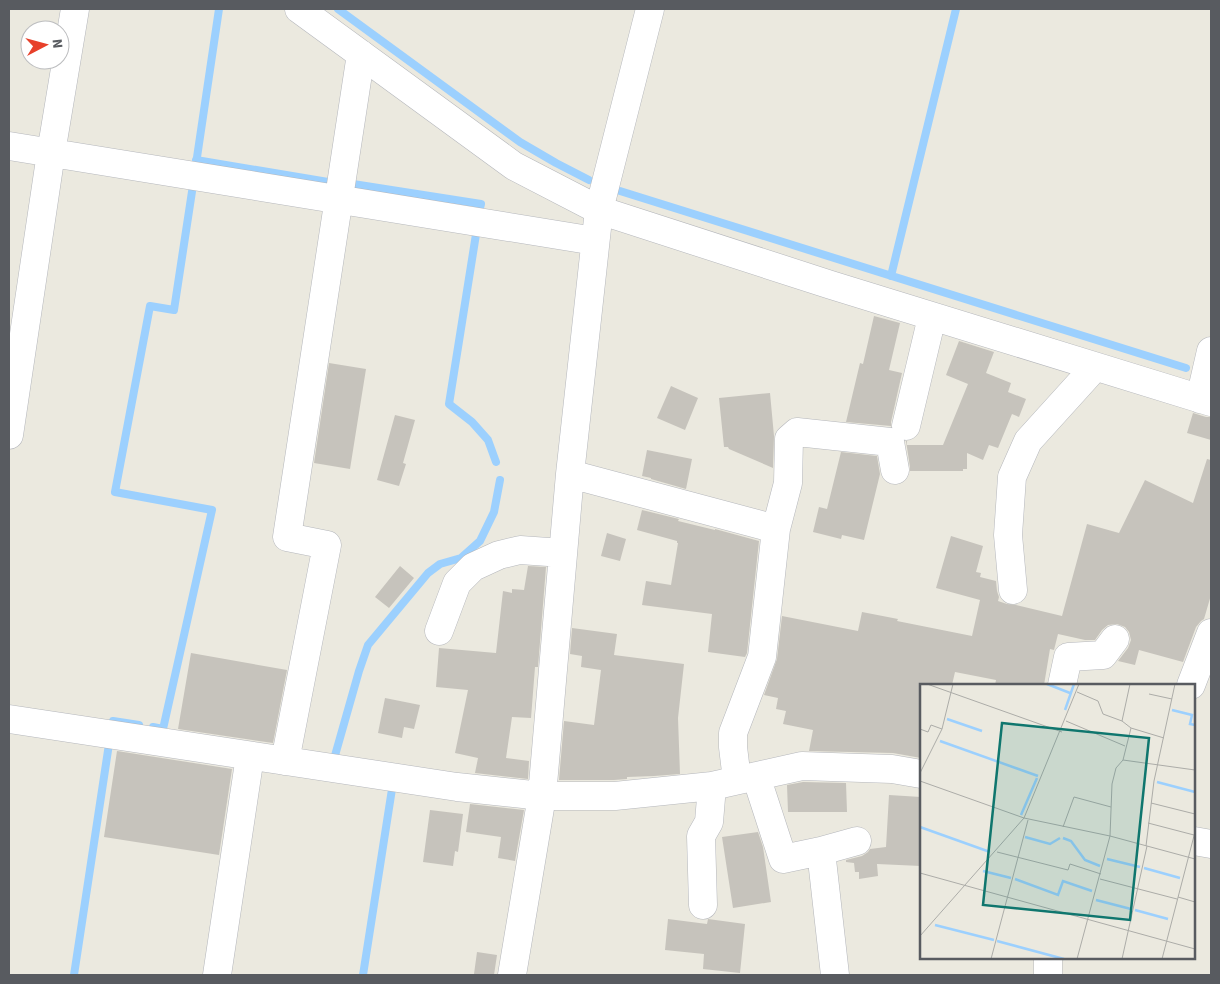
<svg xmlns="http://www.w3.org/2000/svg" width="1220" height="984" viewBox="0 0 1220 984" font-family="'Source Sans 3',sans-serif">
<rect width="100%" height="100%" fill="#ebe9df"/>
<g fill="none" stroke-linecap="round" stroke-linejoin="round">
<path stroke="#9cd0fe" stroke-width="8" d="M338,9l182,133 36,21 33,17
M196,160l132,22
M196,164l23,-155
M353,184l128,20 -1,4
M620,191l566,177
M477,228l-28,176 23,18 16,18 8,22
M891,276l65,-267
M112,727l1,-6 26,4
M153,727l10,2 49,-219 -97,-18 35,-186 24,4 19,-125
M340,760l-6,-1 25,-88 9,-26 60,-72 12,-9 21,-6 19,-17 14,-29 6,-32
M74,975l35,-231
M363,975l29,-186"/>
</g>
<path fill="#c6c3bc" d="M874,316l26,7 -11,47 13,3 -11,49v4l-45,-4 14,-59 3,1z
M959,341l35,11 -8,21 25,10 -3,9 18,7 -7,18 -7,-3 -14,34 -9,-3 -6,15 -16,-7v16h-4v2h-53v-4l-4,-26h1v4h36l25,-61 -22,-9z
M329,363l37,6 -16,100 -36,-6z
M671,386l27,12 -13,32 -28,-12z
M770,393l4,43 -1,32 -44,-19 -1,-2h-4l-5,-49z
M1193,413l13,4h5v23l-24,-7z
M395,415l20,5 -12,43 3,1 -7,22 -22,-6z
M647,450l45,9 -6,30 -35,-10v-1l-9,-2z
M841,452l36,4 3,18 -16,66 -22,-5 -1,4 -28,-7 6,-25 8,2z
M1207,459l4,1v135l-7,24 -3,2 -5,6 -13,35 -44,-12 -4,15 -17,-4 10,-13 3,-8 -2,-8 -4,-5 -8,-3 -9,1 -6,5 -7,10h-10l-27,-6 -4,16 -4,-1 -6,36h-49l1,-5 -41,-8 -3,13h-31v73l-28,-5 -84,-2 4,-21 -30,-6 3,-13 -10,-2 2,-11 -14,-3 13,-36 5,-43 76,15 4,-19 36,7 -1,2 75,15 8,-36 -44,-12 15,-52 32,10 -7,26 5,1 -1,4 16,4 1,10 2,6 -1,4 9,3 9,1 46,11 25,-92 32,9 26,-53 48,23z
M642,510l37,9 -1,2 37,9v-1l44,12 -12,112 -2,4 -37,-5 4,-38 -70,-9 4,-24 25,4 7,-42h-1v-2l-40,-11z
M607,533l19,6 -6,22 -19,-5z
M400,566l14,12 -25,30 -14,-11z
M528,566l18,1 -8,100h-3l-4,51 -19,-1 -6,41 23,3 -1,18 -53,-6 3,-15 -23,-5 13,-63 -32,-3 3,-39 57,5 7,-62 9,2v-4l12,1z
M572,628l45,6 -3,21 70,9 -6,54 2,56 -26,2 -27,1v2l-13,1h-55l5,-59 30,4 7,-55 -20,-3 1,-11 -12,-2z
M191,653l96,17 -14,73 -95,-14z
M385,698l35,7 -6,24 -10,-2 -2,11 -24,-5z
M117,751l115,18 -13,86 -115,-18z
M803,782l43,1 1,29h-59l-1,-27z
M889,795l32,2v69l-44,-2 1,12 -19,3v-7h-4l-1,-9 -8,-1v-2l16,-4 6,-4 2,-3 16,-2z
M470,804l54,6 -9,51 -17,-3 3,-21 -35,-5z
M430,810l33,4 -5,38 -3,-1 -2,15 -30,-4z
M758,832l5,15 8,55 -38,6 -11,-71z
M668,919l39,5 1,-5 37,5 -5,49 -37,-4 1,-15 -39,-4z
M477,952l20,3 -3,20 -20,-1z"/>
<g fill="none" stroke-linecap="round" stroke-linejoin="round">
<g stroke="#b5b7bc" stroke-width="29">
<path id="minor" d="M299,9l215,157 85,44 232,75 380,117
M9,146l586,95
M1200,399l11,-48
M906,426l26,-109
M9,435l42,-282 24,-144
M570,474l206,55 -14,128 -29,76v14l4,33
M776,529l12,-46 1,-44 8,-7 93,10 5,28
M1013,590l-5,-55 4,-58 16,-36 67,-74
M439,631l18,-48 16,-16 26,-12 21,-5 43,3
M1062,685l6,-28 35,-2 12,-16
M1191,685l20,-52
M9,719l448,68 85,9h73l97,-10 90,-20 90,3 29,5
M285,761l42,-216 -40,-8 74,-483
M756,776l27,83 38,-8 14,124
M1194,841l17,3
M821,851l36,-10
M703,905l-2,-69 8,-14 3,-36
M1048,958v17
M217,975l33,-219
M512,975l30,-179 28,-322 29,-264 51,-201"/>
</g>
<use href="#minor" stroke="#fff" stroke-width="28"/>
</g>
<g transform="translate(920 684)">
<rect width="275" height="275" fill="#ebe9df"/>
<path fill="none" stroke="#9cd0fe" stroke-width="2.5" d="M127,0l23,9M145,26l9,-26M252,26l20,5 -2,9 5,1M27,35l35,12M20,57l98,35M237,98l38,10M101,131l16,-37M0,143l70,25M105,153l25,7 10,-6M143,154l8,3 14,19 15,6M187,175l33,8M224,184l36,10M63,187l28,7M95,195l43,16 5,-14 29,10M176,216l35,9M215,226l33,9M15,241l59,15M77,257l67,18"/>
<path fill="none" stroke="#acaca8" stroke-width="1" d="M7,0l135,48M210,0l-8,37 9,7 33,10M157,8l21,9 5,13 19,7M229,10l23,5M146,37l59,25M0,45l8,3 3,-7 11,4M203,76l72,10M0,89l22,-44 11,-45M0,97l104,37 86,18 85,23M231,119l44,11M228,139l46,12M143,143l11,-30 37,10M226,162l8,-65 21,-97M77,168l71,18 2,-6 31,10M0,189l275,76M180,195l77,20M258,213l17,5M0,252l104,-118 55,-134M71,275l37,-139M157,275l33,-123 2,-52 4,-16 7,-8 8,-32M202,275l25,-113M242,275l33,-127"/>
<path fill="#0f766e" fill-opacity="0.15" stroke="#0f766e" stroke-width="2.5" d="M82,39l147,15 -19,182 -147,-15z"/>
<rect width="275" height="275" fill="none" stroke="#585b60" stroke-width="2.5"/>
</g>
<rect width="1220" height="984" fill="none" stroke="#585b60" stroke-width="20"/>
<g transform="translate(45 45) rotate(84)"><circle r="24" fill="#ffffff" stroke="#bcbdbf"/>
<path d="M0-4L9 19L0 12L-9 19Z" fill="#e7402a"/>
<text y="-8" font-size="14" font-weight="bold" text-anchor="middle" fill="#585b60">N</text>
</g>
</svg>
